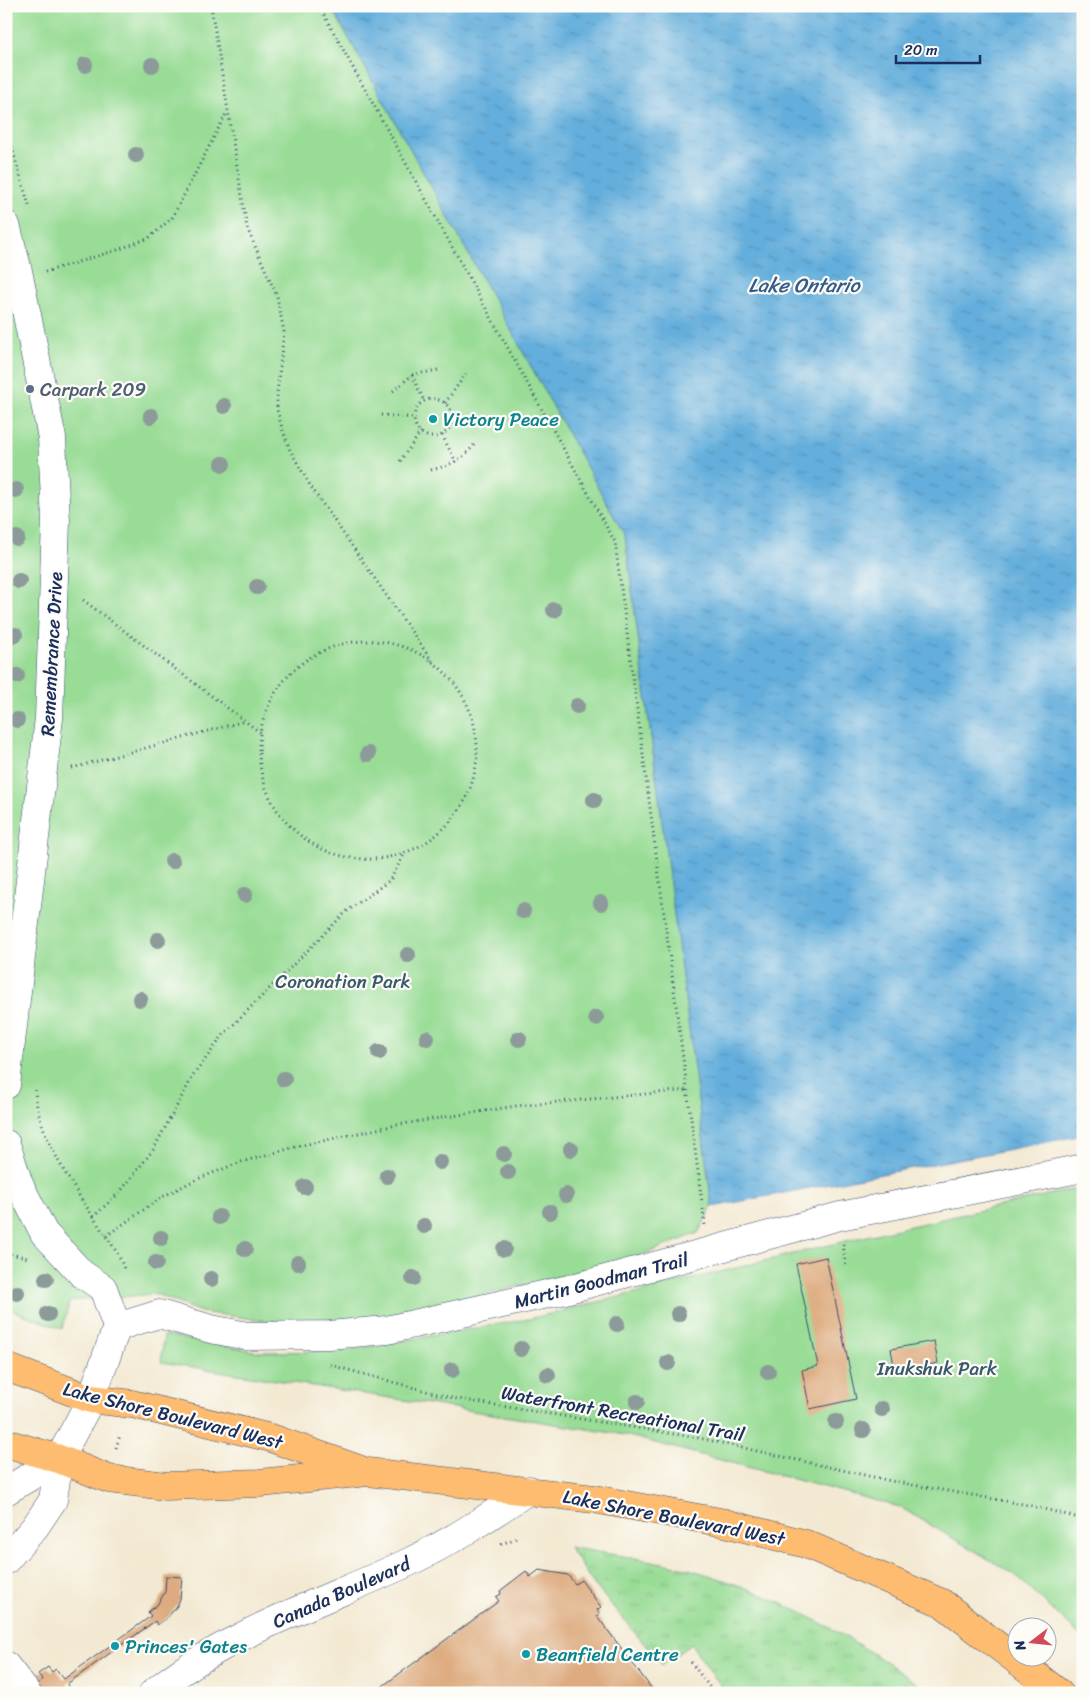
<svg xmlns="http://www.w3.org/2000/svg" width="1089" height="1699" viewBox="0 0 1089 1699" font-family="Sriracha,sans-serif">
<defs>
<pattern id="grass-tufts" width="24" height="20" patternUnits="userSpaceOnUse" patternTransform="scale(1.25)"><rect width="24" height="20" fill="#98dc95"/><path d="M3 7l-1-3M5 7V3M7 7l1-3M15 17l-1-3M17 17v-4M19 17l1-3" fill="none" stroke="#82bd83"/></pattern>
<pattern id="water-ripples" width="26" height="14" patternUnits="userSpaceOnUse" patternTransform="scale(1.25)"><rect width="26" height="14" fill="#64aedc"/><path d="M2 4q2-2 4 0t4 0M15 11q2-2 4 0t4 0" fill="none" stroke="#528eb6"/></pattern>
</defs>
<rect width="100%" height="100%" fill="#fdfcf7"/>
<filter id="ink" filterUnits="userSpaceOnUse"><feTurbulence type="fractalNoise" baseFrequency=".02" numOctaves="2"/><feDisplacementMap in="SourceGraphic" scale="10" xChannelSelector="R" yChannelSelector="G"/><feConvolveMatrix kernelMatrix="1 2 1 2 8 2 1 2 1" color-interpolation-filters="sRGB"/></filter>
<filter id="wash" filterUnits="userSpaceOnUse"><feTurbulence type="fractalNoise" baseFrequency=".0096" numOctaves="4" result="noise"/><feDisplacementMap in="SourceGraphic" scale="20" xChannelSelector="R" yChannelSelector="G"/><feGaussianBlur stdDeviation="1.12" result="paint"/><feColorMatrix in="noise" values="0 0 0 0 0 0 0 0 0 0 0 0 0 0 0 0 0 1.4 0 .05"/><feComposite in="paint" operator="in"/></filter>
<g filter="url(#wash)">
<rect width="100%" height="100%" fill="#f3e9d2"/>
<path fill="url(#grass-tufts)" stroke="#5a867a" d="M569,1547c41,8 91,13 130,25 84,25 161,69 231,121h-204l-35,-49 -29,21 -69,-82z"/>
<path fill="#98dc95" stroke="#5a867a" d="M6,6h325l294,530 87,671 -14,26 -66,26 -244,59 -33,4 -86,-1 -68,-9 -45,-18 -86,7 -8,28 -56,-21z
M1083,1187v451l-69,-64 -114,-67 -275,-72 -464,-73 3,-27 96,17 83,-1 186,-32 325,-80z"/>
<path fill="url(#water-ripples)" stroke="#406e9d" d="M331,6h752v1129l-371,72 -87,-671z"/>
<g id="blocks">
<path fill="#ddab7f" d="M826,1257l30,142 -46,10 -8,-39 16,-4 -22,-102z
M934,1341l4,22 -43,8 -4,-22z
M539,1570l29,5 7,9 6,-4 20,27 -4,3 3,4 -3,2 58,77h-282l126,-92 -3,-4 5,-3 -1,-3 26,-20 4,6z
M166,1576l16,1 -2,22 -3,7 -10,12 -10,7 -2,-4 -88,63 5,9h-48l16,-11 2,-3 -4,-5 10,-7 4,5 4,-3 8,10 87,-63 -3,-4 9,-7 8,-13z"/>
</g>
</g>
<g filter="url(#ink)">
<use href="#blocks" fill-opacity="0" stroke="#3b4b6f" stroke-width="1"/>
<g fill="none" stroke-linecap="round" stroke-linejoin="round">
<g stroke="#3b4b6f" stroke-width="29">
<path id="minor" d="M6,225l12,46 34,167 4,83 -7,197 -43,367
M6,1144l13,40 25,49 38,41 21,14 14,39 -26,72 -32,60 -6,41 -18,27 -29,33
M117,1327l42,-13 52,15 36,7 82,-1 58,-5 178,-40 275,-74 243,-48
M6,1491l53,-32
M6,1666l21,27
M153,1693c70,-59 173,-92 256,-131 42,-20 81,-46 120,-72"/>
</g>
<g stroke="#3b4b6f" stroke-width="29">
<path id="highway" d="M6,1367l85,32 41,5 139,34 90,32
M6,1443l53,16 50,20 57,7 94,-3 108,-11 226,27 131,24 81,21 136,59 117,90"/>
</g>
<path stroke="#3b4b6f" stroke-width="3" stroke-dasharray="1 4" stroke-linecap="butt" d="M211,6l36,222 30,68 7,36 -7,61v17l5,18 8,22 21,37 121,174
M319,6l296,536 90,683
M6,128l24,81
M45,272l72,-22 32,-12 23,-20 55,-106
M412,375l12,26
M393,391l19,-16 26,-5
M414 418a19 19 0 1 1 38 0a19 19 0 1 1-38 0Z
M445,403l21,-29
M381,415l33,3
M452,419l35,1
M442,435l14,27
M400,461l21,-29
M431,470c18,-4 31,-10 43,-25
M83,600l178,133
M259 750a109 109 0 1 1 218 0a109 109 0 1 1-218 0Z
M72,768l173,-47
M35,1090c2,47 41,100 66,139 8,12 19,25 23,40
M93,1217l27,-25 33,-42 40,-74 31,-42 122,-122 44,-32 14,-25
M106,1236l56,-39 33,-17 46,-18 58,-16 97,-21 120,-19 172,-16
M843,1244l3,24
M6,1253l22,5
M330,1365l122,33 247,40 192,43 137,24 55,14
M116,1448l4,-13
M501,1544l16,-6
M691,1662l23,31"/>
<use href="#minor" stroke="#fff" stroke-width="28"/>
<use href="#highway" stroke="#febc70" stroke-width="28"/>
</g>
<g fill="#8d9a9a">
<circle cx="85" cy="65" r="8"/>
<circle cx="152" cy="65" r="8"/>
<circle cx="136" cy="155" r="8"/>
<circle cx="224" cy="406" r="8"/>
<circle cx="151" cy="416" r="8"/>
<circle cx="223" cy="464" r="8"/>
<circle cx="16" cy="490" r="8"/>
<circle cx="17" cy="538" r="8"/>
<circle cx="19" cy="581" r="8"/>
<circle cx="257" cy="587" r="8"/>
<circle cx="554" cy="610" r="8"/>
<circle cx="15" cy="635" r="8"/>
<circle cx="17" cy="676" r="8"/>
<circle cx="577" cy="706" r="8"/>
<circle cx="17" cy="720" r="8"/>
<circle cx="368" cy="754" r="8"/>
<circle cx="594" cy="800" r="8"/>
<circle cx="172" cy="861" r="8"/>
<circle cx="245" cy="895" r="8"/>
<circle cx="601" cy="903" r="8"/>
<circle cx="523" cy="911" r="8"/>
<circle cx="158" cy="940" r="8"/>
<circle cx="408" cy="955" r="8"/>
<circle cx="140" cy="999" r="8"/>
<circle cx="596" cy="1018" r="8"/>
<circle cx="427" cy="1038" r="8"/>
<circle cx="519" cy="1039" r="8"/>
<circle cx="379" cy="1052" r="8"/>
<circle cx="284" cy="1079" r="8"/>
<circle cx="571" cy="1149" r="8"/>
<circle cx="504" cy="1154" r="8"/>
<circle cx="440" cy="1162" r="8"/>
<circle cx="508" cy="1172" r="8"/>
<circle cx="387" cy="1176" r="8"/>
<circle cx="305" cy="1187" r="8"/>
<circle cx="566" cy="1195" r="8"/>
<circle cx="550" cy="1212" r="8"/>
<circle cx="219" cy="1217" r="8"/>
<circle cx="424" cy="1226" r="8"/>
<circle cx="161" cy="1238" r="8"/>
<circle cx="245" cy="1249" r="8"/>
<circle cx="504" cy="1249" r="8"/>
<circle cx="156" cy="1263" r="8"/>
<circle cx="298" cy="1263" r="8"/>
<circle cx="413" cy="1278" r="8"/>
<circle cx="46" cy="1279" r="8"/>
<circle cx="211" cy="1279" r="8"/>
<circle cx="17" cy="1293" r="8"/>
<circle cx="48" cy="1314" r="8"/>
<circle cx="678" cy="1314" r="8"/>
<circle cx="617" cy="1324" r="8"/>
<circle cx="521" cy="1349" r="8"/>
<circle cx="668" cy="1363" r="8"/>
<circle cx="452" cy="1370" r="8"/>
<circle cx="768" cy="1372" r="8"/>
<circle cx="548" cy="1375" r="8"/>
<circle cx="637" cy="1402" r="8"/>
<circle cx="882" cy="1409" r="8"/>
<circle cx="836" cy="1422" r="8"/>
<circle cx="863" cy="1430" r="8"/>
</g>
</g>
<circle fill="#5c6f8a" stroke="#fdfcf7" stroke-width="2" cx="30" cy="389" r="5"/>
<g fill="#0f9aa8" stroke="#fdfcf7" stroke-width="2">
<circle cx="433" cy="419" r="5"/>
<circle cx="115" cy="1646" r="5"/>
<circle cx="526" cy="1654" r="5"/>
</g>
<g text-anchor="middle" stroke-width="4.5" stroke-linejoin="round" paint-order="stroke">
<g font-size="19" fill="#4e5e75" stroke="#fdfcf7" text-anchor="start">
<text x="40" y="396">Carpark 209</text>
</g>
<g font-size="19" fill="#0d838f" stroke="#fdfcf7" text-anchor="start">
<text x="443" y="426">Victory Peace</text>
<text x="125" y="1653">Princes' Gates</text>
<text x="536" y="1661">Beanfield Centre</text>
</g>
<g font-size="19" fill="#1b2f5e" stroke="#fdfcf7">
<text transform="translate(51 654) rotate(-87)" y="7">Remembrance Drive</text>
<text transform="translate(601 1280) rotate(-14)" y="7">Martin Goodman Trail</text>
<text transform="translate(623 1413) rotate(10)" y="7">Waterfront Recreational Trail</text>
<text transform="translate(173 1415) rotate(14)" y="7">Lake Shore Boulevard West</text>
<text transform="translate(674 1517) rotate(11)" y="7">Lake Shore Boulevard West</text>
<text transform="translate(341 1592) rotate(-24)" y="7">Canada Boulevard</text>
</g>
<g font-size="19" fill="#3a5a6c" stroke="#fdfcf7">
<text x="343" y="988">Coronation Park</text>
<text x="937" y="1375">Inukshuk Park</text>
</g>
<g font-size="20" font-style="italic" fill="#355b8a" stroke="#fdfcf7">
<text x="804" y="292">Lake Ontario</text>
</g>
</g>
<rect width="1089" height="1699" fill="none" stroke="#fdfcf7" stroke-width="25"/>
<g transform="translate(1032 1642) rotate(254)"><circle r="24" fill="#fdfcf7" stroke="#a3aaba"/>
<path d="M0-4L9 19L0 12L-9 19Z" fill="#d1495b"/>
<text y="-8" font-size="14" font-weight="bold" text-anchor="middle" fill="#1b2f5e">N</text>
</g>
<path d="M896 55v8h84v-8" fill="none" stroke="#1b2f5e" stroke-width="2.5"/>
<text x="904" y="55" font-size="15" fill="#1b2f5e" stroke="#fdfcf7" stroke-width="4" paint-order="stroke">20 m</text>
</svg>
